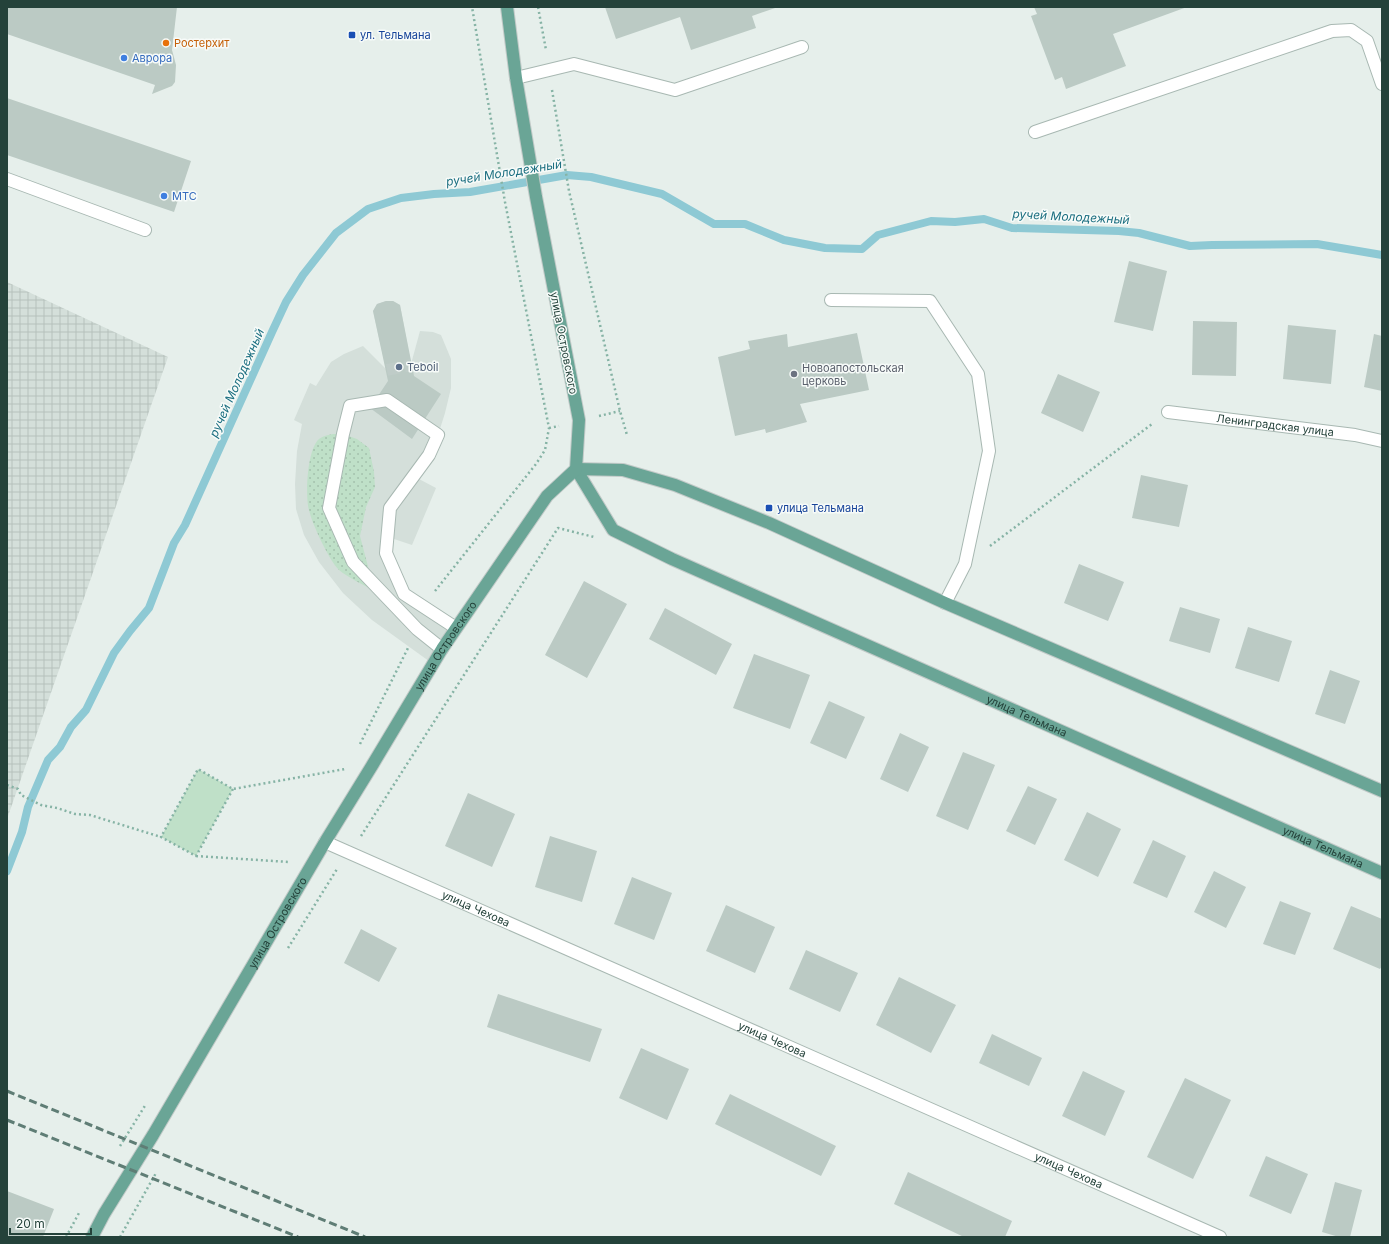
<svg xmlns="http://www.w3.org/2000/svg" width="1389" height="1244" viewBox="0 0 1389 1244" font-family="Inter,sans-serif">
<defs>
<pattern id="industrial-grid" width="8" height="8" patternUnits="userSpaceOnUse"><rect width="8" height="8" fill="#d4dfda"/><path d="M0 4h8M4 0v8" fill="none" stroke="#b6c1bc"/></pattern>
<pattern id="green-dots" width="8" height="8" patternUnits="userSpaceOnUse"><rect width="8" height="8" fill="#bfe0c8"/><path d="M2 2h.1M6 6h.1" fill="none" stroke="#a4c1ad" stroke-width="1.8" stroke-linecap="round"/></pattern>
</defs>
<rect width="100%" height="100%" fill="#e6efeb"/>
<path fill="#d4dfda" d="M386,301h7l7,4 11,59 9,-33 13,1 8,3 10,24v29l-6,25 -7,22 -19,44 17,9 -24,57 -18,-6 -8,14 7,30 63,45 -23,36 -61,-44 -29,-27 -24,-31 -15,-27 -8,-26 -1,-25 2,-33 5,-27 -8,-4 16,-37 6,3 15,-24 13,-8 19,-8 23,23 -13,-58 4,-7z"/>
<path fill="url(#industrial-grid)" d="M7,282l161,75 -161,462z"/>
<path fill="url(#green-dots)" d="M333,434h10l14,5 12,9 5,24 1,15 -9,20 -6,29 10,38 6,18c-10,-6 -29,-15 -37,-22 -10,-10 -27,-46 -30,-60 -4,-14 -2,-61 10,-71 4,-3 9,-4 14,-5z"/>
<path fill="#bfe0c8" d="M198,769l35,20 -37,67 -35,-19z"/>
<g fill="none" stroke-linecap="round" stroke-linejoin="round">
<path stroke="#8ec9d4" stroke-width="8" d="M7,871l15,-39 6,-25 20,-47 12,-13 11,-20 15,-17 28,-57 16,-22 19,-23 25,-65 11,-18 87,-193 14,-30 17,-27 33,-42 32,-24 33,-11 33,-4 36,-2 97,-17 24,2 71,17 52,30h31l39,16 41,8 37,1 16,-14 53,-14 24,1 29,-3 28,9 107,3 20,2 51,13 22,-1 105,-1 65,11"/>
</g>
<path fill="#bbcac4" d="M7,7h170l-5,43 4,15 -1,17 -3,4 -20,8 3,-9 -148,-51z
M605,7h173l-26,9 4,12 -65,22 -11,-33 -64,22z
M1034,7h153l-74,27 13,32 -60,23 -4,-12 -7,3 -24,-64 6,-2z
M7,98l184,63 -17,51 -167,-57z
M1129,261l38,10 -14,60 -39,-9z
M386,301h7l7,4 14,71 27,18 -29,45 -42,-31 18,-27 -15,-70 4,-7z
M1193,321l44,1 -1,54 -44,-1z
M1288,325l48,5 -5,54 -48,-5z
M857,333l12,57 -69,14 7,18 -41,11 -1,-4 -30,7 -17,-79 32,-8 -2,-8 39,-7 1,13z
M1374,334l8,2v55l-18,-4z
M1058,374l42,18 -17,40 -42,-19z
M1141,475l47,10 -9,42 -47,-9z
M1079,564l45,18 -16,39 -44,-18z
M584,581l43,23 -40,74 -42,-23z
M1180,607l40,12 -10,34 -41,-12z
M665,608l67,36 -16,31 -67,-36z
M1248,627l44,14 -13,41 -44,-14z
M754,654l56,21 -20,54 -57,-21z
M1330,670l30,11 -15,43 -30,-10z
M829,701l36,16 -19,42 -36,-16z
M900,733l29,14 -21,45 -28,-13z
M963,752l32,13 -27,65 -32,-14z
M1028,786l29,13 -22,46 -29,-14z
M468,793l47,21 -23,53 -47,-21z
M1087,812l34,17 -23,48 -34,-17z
M550,836l47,15 -15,51 -47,-15z
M1153,840l33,16 -19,42 -34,-15z
M1214,871l32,16 -20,41 -32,-16z
M632,877l40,16 -18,47 -40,-16z
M1280,901l31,12 -16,42 -32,-11z
M726,905l49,22 -20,46 -49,-22z
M1351,906l31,13v47l-2,3 -47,-20z
M361,929l36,19 -18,34 -35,-19z
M806,950l52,23 -18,39 -51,-23z
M899,977l57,28 -25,48 -55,-28z
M498,994l104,35 -12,33 -103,-35z
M992,1034l50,24 -13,28 -50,-23z
M641,1048l48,21 -22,51 -48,-22z
M1083,1071l42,20 -20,45 -43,-20z
M1185,1078l46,22 -38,79 -46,-22z
M730,1094l106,52 -15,30 -106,-52z
M1266,1156l42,18 -17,40 -42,-18z
M908,1172l104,49 -7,16h-41l-70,-33z
M1335,1182l27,8 -12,47h-11l-17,-5z
M7,1191l47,18 -11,28h-36z"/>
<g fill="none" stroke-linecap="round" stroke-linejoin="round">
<path stroke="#bfccc8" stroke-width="12" stroke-dasharray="12 6" stroke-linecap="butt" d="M387,370l24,-5"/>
<g stroke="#a8b8b2" stroke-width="14">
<g id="minor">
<path d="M516,78l58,-14 101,26 127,-43"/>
<path d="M1035,132l297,-101 19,-1 16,11 15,43"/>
<path d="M7,179l138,51"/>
<path d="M831,300l99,1 48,73 11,77 -24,113 -20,39"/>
<path id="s1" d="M1168,412l187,23 27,6"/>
<path d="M442,649l-25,-20 -64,-67 -24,-54 14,-74 7,-28 37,-6 51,35 -9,20 -39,53 -4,45 18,41 52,34"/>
<path id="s2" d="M325,842l895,395"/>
</g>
</g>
<g stroke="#c2cac8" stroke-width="14">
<g id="major">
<path id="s3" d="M576,469l37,61 59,29 710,314"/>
<path d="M576,469l47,1 52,15 94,38 176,80 437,188"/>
<path id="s4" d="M92,1237l12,-23 49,-79 172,-293 48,-78 69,-115 105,-153 29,-27 3,-49 -43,-223 -20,-119 -9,-71"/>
</g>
</g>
<path stroke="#86b3a5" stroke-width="2.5" stroke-dasharray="2 3" stroke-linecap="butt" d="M538,7l8,43
M552,90l17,101 51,220 7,24
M599,416l21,-5
M549,428l10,-2
M990,546l162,-122
M435,591l101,-127 9,-14 4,-22 -44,-226 -33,-195
M360,744l48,-96
M7,785l11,4 3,6 20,10 16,3 18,6 15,1 71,22
M233,789l-37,67 -35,-19 37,-68 35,20 112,-20
M361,836l197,-308 36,9
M196,856l93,6
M288,948l49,-79
M120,1146l26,-42
M66,1237l13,-24
M120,1237l36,-64"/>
<use href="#minor" stroke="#fff" stroke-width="12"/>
<use href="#major" stroke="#6aa596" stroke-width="12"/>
<path stroke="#5f7d75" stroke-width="3" stroke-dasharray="8 4" stroke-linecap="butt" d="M7,1091l358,146
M7,1120l291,117"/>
</g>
<g fill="#1a4fb4" stroke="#f7fbf9" stroke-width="1.5">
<rect x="348" y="31" width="8" height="8" rx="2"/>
<rect x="765" y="504" width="8" height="8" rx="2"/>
</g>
<circle fill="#e8710a" stroke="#f7fbf9" stroke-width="1.5" cx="166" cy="43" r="4"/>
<g fill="#3f7fe0" stroke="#f7fbf9" stroke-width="1.5">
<circle cx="124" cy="58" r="4"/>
<circle cx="164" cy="196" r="4"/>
</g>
<circle fill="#5c6f8a" stroke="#f7fbf9" stroke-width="1.5" cx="399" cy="367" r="4"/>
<circle fill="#6b7280" stroke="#f7fbf9" stroke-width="1.5" cx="794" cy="374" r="4"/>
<g text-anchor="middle" stroke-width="3" stroke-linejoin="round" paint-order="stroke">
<g font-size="11" fill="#164399" stroke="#f7fbf9" text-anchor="start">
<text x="360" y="39">ул. Тельмана</text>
<text x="777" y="512">улица Тельмана</text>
</g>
<g font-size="11" fill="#c56008" stroke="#f7fbf9" text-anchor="start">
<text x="174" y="47">Ростерхит</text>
</g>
<g font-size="11" fill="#366cbe" stroke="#f7fbf9" text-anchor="start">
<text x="132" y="62">Аврора</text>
<text x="172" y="200">МТС</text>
</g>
<g font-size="11" fill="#24423a" stroke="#f7fbf9">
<text transform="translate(564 343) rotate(79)" y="4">улица Островского</text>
<text dy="4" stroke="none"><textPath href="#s1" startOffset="108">Ленинградская улица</textPath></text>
<text dy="4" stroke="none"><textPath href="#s4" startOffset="689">улица Островского</textPath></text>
<text dy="4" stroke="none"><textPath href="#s3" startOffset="525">улица Тельмана</textPath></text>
<text dy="4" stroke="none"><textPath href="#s3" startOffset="849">улица Тельмана</textPath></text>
<text dy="4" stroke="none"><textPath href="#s2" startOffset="165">улица Чехова</textPath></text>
<text dy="4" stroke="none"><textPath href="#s4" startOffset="365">улица Островского</textPath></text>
<text dy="4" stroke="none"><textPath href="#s2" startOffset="489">улица Чехова</textPath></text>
<text dy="4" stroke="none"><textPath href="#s2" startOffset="813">улица Чехова</textPath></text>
</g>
<g font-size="11" fill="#4e5e75" stroke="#f7fbf9" text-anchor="start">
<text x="407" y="371">Teboil</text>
</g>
<g font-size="11" fill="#5b616d" stroke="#f7fbf9" text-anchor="start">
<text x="802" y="372">Новоапостольская<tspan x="802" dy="13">церковь</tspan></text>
</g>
<g font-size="12" font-style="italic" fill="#1c6f80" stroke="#f7fbf9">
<text transform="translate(504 173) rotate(-9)" y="4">ручей Молодежный</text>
<text transform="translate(1071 217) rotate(3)" y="4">ручей Молодежный</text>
<text transform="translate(237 383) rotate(-66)" y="4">ручей Молодежный</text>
</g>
</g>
<rect width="1389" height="1244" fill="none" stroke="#24423a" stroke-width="16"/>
<path d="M10 1228v6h81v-6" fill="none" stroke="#24423a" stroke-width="2"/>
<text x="16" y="1228" font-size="12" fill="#24423a" stroke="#f7fbf9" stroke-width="3" paint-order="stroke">20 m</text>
</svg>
